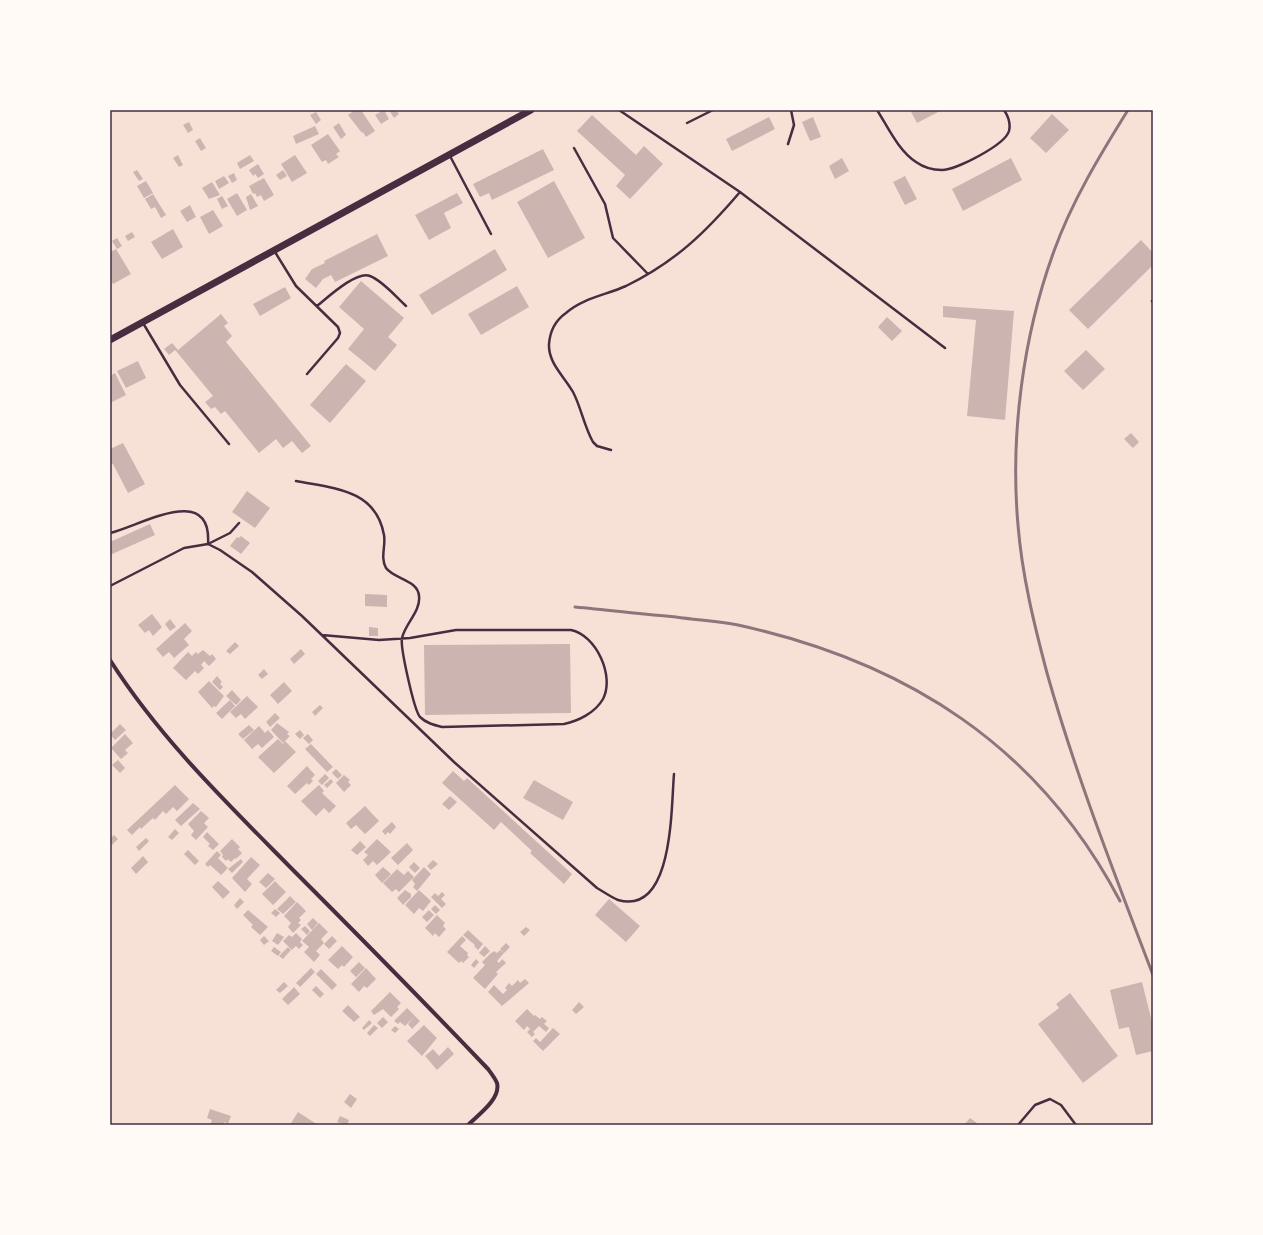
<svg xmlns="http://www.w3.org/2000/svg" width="1263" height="1235" viewBox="0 0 1263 1235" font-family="Inter,sans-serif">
<rect width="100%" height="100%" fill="#f7e1d7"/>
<path fill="#ccb4b1" d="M355,110h6l14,21 -9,6 -3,-5 -1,1 -14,-18z
M384,110l5,9 -8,5 -6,-9z
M389,110h7l3,4 -5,4z
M910,110h32l-25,13z
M316,112l5,8 -5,4 -6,-9z
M1052,114l17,16 -23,23 -16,-15z
M592,115l44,40 8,-9 19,18 -33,35 -14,-13 9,-11 -48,-44z
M769,117l6,12 -43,22 -6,-12z
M813,117l8,20 -11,4 -8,-19z
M189,122l4,8 -5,3 -5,-8z
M339,123l7,12 -5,4 -8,-12z
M315,126l4,8 -23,10 -3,-8z
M328,134l12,17 -4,3 3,3 -11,7 -2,-4 -4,2 -11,-17z
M200,138l6,10 -5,3 -6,-10z
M543,149l11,21 -62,30 -3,-7 -9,4 -7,-13z
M178,155l5,10 -4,2 -6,-9z
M250,155l4,6 -14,8 -3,-6z
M295,155l12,18 -15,9 -11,-18z
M842,158l7,13 -14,8 -6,-13z
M1011,158l11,22 -59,31 -11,-22z
M258,164l6,10 -6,4 -3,-4 -2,2 -4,-6z
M137,170l6,9 -4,2 -6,-9z
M283,170l4,6 -7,4 -4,-5z
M234,173l3,7 -5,3 -4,-7z
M224,176l5,7 -10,6 -4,-8z
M905,176l12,23 -12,6 -12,-23z
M264,178l10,17 -10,6 -3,-6 -4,2 -2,-4 -2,1 -4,-8z
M146,181l7,12 -9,5 -7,-12z
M554,181l31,57 -37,20 -31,-56z
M212,182l8,13 -11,4 -7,-11z
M237,193l10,17 -10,6 -10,-17z
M457,193l6,10 -19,10 7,15 -22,12 -14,-25z
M153,194l13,21 -5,3 -6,-11 -4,2 -6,-10z
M251,194l7,12 -8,4 -4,-13z
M222,196l6,10 -6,3 -5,-10z
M190,205l6,12 -9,5 -7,-11z
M213,210l10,16 -14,8 -9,-17z
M173,229l10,18 -21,12 -11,-17z
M132,232l3,5 -7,4 -3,-5z
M377,234l11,22 -53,26 -4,-7 -8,4 -7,9 -11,-9 7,-10 13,-6 -1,-2z
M117,238l5,8 -5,3 -5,-8z
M1141,240l12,13v12l-65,64 -19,-19z
M116,249l15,25 -18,10 -3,-6v-26z
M495,249l12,21 -75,45 -13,-20z
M361,281l43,37 -16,19 9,8 -22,26 -27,-22 16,-20 -25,-22z
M517,286l12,21 -48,28 -13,-21z
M285,287l6,11 -31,18 -7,-12z
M943,306l71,5 -9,109 -38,-4 9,-96 -33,-3z
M221,314l7,9 -4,3 8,10 -6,6 85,104 -9,7 -10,-12 -9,7 -7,-9 -17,14 -34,-42 -4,3 -6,-7 -4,2 -6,-7 8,-6 -37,-45 -1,-1 -6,5 -5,-6 8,-6 6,7z
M887,317l15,14 -10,10 -14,-14z
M1086,350l19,19 -22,21 -19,-19z
M138,361l8,17 -20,10 -9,-17z
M346,364l20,17 -36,42 -20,-18z
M115,373l11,22 -16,8v-27z
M1131,433l8,9 -6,6 -9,-9z
M123,443l22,41 -17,9 -15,-29 -3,1v-16z
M247,491l23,17 -15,20 -23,-16z
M150,524l5,11 -45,20v-13z
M241,536l9,7 -9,11 -11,-8 7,-9 2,1z
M365,594l22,1v12l-22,-1z
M152,614l10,13 -9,9 -4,-6 -4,3 -7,-8z
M170,619l6,8 -6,4 -5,-7z
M185,623l7,8 -8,8 5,6 -15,13 -5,-6 -6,5 -7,-8z
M369,627l9,1v8h-9z
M235,642l4,4 -9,8 -4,-3z
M570,644l1,69 -146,2 -1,-70z
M301,649l4,5 -11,10 -4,-5z
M203,650l7,6 2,-2 4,5 -7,7 -5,-5 -3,4 3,3 -6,6 -3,-3 -9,9 -13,-12 15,-16 4,4 4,-4 2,2z
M264,669l4,5 -6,5 -4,-4z
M217,676l5,6 -2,2 3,3 -3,3 -8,-8z
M209,681l15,15 -8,11 -2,-1 -2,2 -14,-16z
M284,682l8,9 -14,13 -8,-9z
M232,690l9,10 -5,5 -10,-9z
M247,696l11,11 -13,12 -4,-5 -5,4 -6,-6z
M230,700l5,6 -13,13 -6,-6z
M320,705l3,3 -8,8 -3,-4z
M275,713l5,5 -10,9 -4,-5z
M277,723l12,9 -2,2 3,2 -7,7 -12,-13z
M120,724l6,6 -11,10 -5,-6z
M249,725l5,5 -11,9 -5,-5z
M259,726l6,7 3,-3 6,7 -12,11 -4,-4 -6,5 -8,-9z
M300,730l4,5 -4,4 -5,-5z
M125,734l8,9 -8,7 3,3 -7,6 -10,-11z
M308,734l5,6 -4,4 -6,-6z
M278,739l5,5 2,-3 11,11 -22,21 -16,-16z
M311,744l22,23 -6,5 -22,-23z
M118,760l7,8 -5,5 -8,-8z
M307,766l8,9 -4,4 2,2 -4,4 -2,-2 -12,11 -8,-8z
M336,769l6,6 -4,4 -6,-6z
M453,771l11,10 3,-3 105,96 -8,10 -34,-31 2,-2 -31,-29 -7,8 -52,-47z
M325,774l4,4 -7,7 -4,-4z
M344,775l6,5 -2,2 3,3 -7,7 -8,-9z
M331,779l2,3 -6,6 -3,-3z
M534,780l39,22 -10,18 -40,-22z
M175,785l14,14 -12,12 -4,-4 -7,7 -3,-3 -8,9 -2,-2 -12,11 -1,-2 -8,8 -5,-5z
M319,785l5,6 -2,2 14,13 -7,7 -5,-5 -8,8 -15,-15z
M450,796l7,6 -8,8 -7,-6z
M193,803l7,6 -19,17 -6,-6z
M365,806l14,15 -14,13 -9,-9 -5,4 -5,-6z
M201,811l8,7 -5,5 4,4 -12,13 -5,-5 3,-4 -6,-7z
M392,822l4,5 -6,7 -2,-2 -3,3 -3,-4z
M175,829l4,4 -7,7 -4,-3z
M207,832l12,12 -6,6 -5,-4 2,-2 -7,-7z
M114,835l4,4 -8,8v-8z
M146,838l3,3 -10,10 -3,-4z
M232,839l8,8 -2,2 4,4 -6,6 -1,-1 -4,4 -3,-3 -2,2 -4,-4 1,-2 -3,-4z
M377,839l14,13 -14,13 -4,-4 -5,5 -5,-6 5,-5 -4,-3z
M360,841l6,6 -9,8 -6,-5z
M407,843l6,7 -15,15 -7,-7z
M188,850l11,11 -4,4 -11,-11z
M217,851l4,4 -3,3 10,10 -7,7 -11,-10 -2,2 -3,-3z
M143,856l5,6 -12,12 -5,-6z
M251,857l9,8 -13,14 5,5 -7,8 -13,-14z
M241,859l2,3 -11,11 -4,-4z
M433,860l5,4 -7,6 -4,-4z
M414,862l6,6 -5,5 -6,-6z
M383,867l8,7 -9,9 -7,-8z
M424,867l7,7 -14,17 -4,-4 2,-3 -3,-4z
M397,869l7,6 4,-4 6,6 -15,15 -3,-3 -4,3 -9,-9z
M268,873l7,6 -9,9 -7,-6z
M218,881l12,11 -7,7 -11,-12z
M275,881l11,11 -13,13 -11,-11z
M405,890l6,4v3l-8,8 -6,-7z
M419,890l12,11 -8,10 -4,-3 -5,6 -9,-9z
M442,892l3,3 -4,4 5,5 -4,4 -11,-11 4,-4 3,3z
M290,896l6,6 -13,12 -6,-5z
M240,898l4,4 -7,7 -3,-4z
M609,899l31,27 -14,16 -31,-27z
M297,902l9,9 -7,7 2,2 -3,3 3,2 -8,8 -5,-6 3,-4 -7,-7z
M435,905l5,5 -4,4 -5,-5z
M275,909l5,4 -4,4 -5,-4z
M248,910l20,17 -8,8 -9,-8 2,-2 -10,-10z
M429,910l5,5 -7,7 -5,-5z
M437,915l8,8 -2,3 3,3 -7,8 -4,-4 -2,3 -8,-8z
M313,918l5,5 -6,7 -5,-6z
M319,923l9,9 -7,7 3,4 -8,8 4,4 -6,7 -10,-10 5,-5 -7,-6z
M305,926l5,5 -3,4 -6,-6z
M526,927l4,3 -6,6 -4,-4z
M468,930l15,14 -5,6 -4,-4 1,-1 -12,-10z
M277,933l7,4 -6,8 -6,-4z
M296,933l6,6 -2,3 3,3 -4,4 -3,-3 -4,4 -9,-9 6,-6 3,2z
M264,936l5,5 -5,4 -4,-5z
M332,936l5,5 -8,8 -5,-5z
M462,936l4,4 -6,6 8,7 -1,2 2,2 -6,6 -2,-2 -2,2 -12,-11z
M506,943l4,4 -6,6 -4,-4z
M342,946l11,11 -9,10 -2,-2 -4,4 -10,-9z
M485,946l5,5 -6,6 -5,-4z
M274,947l7,5 -3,4 -7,-5z
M288,947l3,3 -8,9 -4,-3z
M500,950l4,3 -7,8 2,2 3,-4 4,4 -10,9 2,2 -13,15 -12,-11 12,-13 -3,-3 8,-8 4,-3 3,2z
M476,959l3,3 -5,6 -3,-3z
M359,962l6,6 -9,9 -6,-6z
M311,968l4,4 -15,15 -4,-4z
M366,968l10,11 -9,9 -3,-2 -5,6 -8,-8z
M321,969l16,16 -5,5 -16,-16z
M525,979l4,4 -27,23 -14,-14 6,-7 9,9 4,-4 -2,-2 4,-5 3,3 6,-6 2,3z
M284,982l4,4 -8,7 -4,-3z
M1142,982l11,44v25l-17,4 -7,-28 -10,2 -9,-39z
M316,986l8,8 -4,4 -8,-8z
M294,987l6,7 -12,11 -6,-6z
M390,992l11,11 -4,4 2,2 -8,8 -8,-8 -9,6 -3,-4z
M1070,993l48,63 -35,27 -45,-59 21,-16 -3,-4z
M579,1002l5,5 -8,7 -4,-4z
M348,1005l12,12 -6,5 -12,-11z
M407,1008l8,8 -10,10 -5,-4 -2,2 -4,-3z
M527,1009l7,7 1,-1 5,4 2,-2 5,4 -3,3 5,4 -3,4 -7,-6 -6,6 2,2 -3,3 -5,-5 3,-3 -3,-3 -3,4 -9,-9z
M415,1016l5,5 -8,8 -4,-5z
M383,1017l5,5 -6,6 -5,-5z
M369,1020l3,3 -8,7 -2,-2z
M374,1025l4,3 -8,8 -3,-3z
M424,1025l13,13 -15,18 -15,-15z
M395,1026l4,3 -4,4 -4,-3z
M553,1028l7,6 -17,17 -10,-10 3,-3 4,4z
M448,1047l6,7 -17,16 -12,-14 8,-7 6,7z
M350,1094l7,5 -6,9 -7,-6z
M210,1109l21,7 -3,8 -4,-2 -1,3h-13l2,-5 -5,-2z
M298,1112l20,13h-28z
M340,1116l9,4 -2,5 -10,-3z
M970,1118l7,5 -2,2h-11z"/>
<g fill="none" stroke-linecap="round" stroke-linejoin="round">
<path stroke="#4a2c40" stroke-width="2.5" d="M619,110l121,82 205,156
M877,110c11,17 21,40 39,52 7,5 16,8 26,8 14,0 63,-25 67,-39 2,-8 -1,-15 -5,-21
M687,123l26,-13
M788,144l6,-19 -3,-15
M574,148l31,56 8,34 35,36
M450,156l41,78
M275,252l21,34 42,41 2,6 -2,5 -31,36
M1152,301l1,1
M317,306c10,-8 40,-36 53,-30 13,5 26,21 36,30
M143,323l37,62 49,59
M611,450l-14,-4 -4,-4c-9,-16 -12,-35 -20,-50 -9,-16 -25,-29 -24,-48 1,-13 7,-24 17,-31 17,-15 40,-18 60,-27 49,-24 79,-53 114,-94
M296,481c36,7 80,8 88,54 2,11 -4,22 2,33 8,11 32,12 33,28 2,15 -14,28 -17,42 -2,9 12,72 18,79 6,6 14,8 22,10l122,-3c14,-3 31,-11 39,-25 12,-23 -7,-64 -32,-69h-115l-46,8 -31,2 -57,-5
M110,533c30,-7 102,-51 98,11l22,-11 9,-10
M110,586l74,-38 24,-4 12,6 32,22 50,44 152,146 143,126c7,4 14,9 21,12 56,16 53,-94 56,-126
M1018,1125l17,-20 15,-6 11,6 15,20"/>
<path stroke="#4a2c40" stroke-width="4" d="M110,660c51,80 119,145 185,212 65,65 130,131 193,197 3,4 7,9 9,14 4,16 -19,32 -29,42"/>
<path stroke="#4a2c40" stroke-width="7" d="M110,340l421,-230"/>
<path stroke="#8f747c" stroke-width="3" d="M1128,110c-28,45 -56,91 -74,141 -31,85 -44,184 -36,274 4,50 16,99 29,148 29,103 68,202 106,302
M575,607c33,3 67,7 101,10 20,3 41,4 62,8 168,37 300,120 382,276"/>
</g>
<rect width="1263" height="1235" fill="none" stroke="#fffaf5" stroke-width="222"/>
<rect x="111" y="111" width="1041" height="1013" fill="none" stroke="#4a2c40" stroke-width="1.5"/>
</svg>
